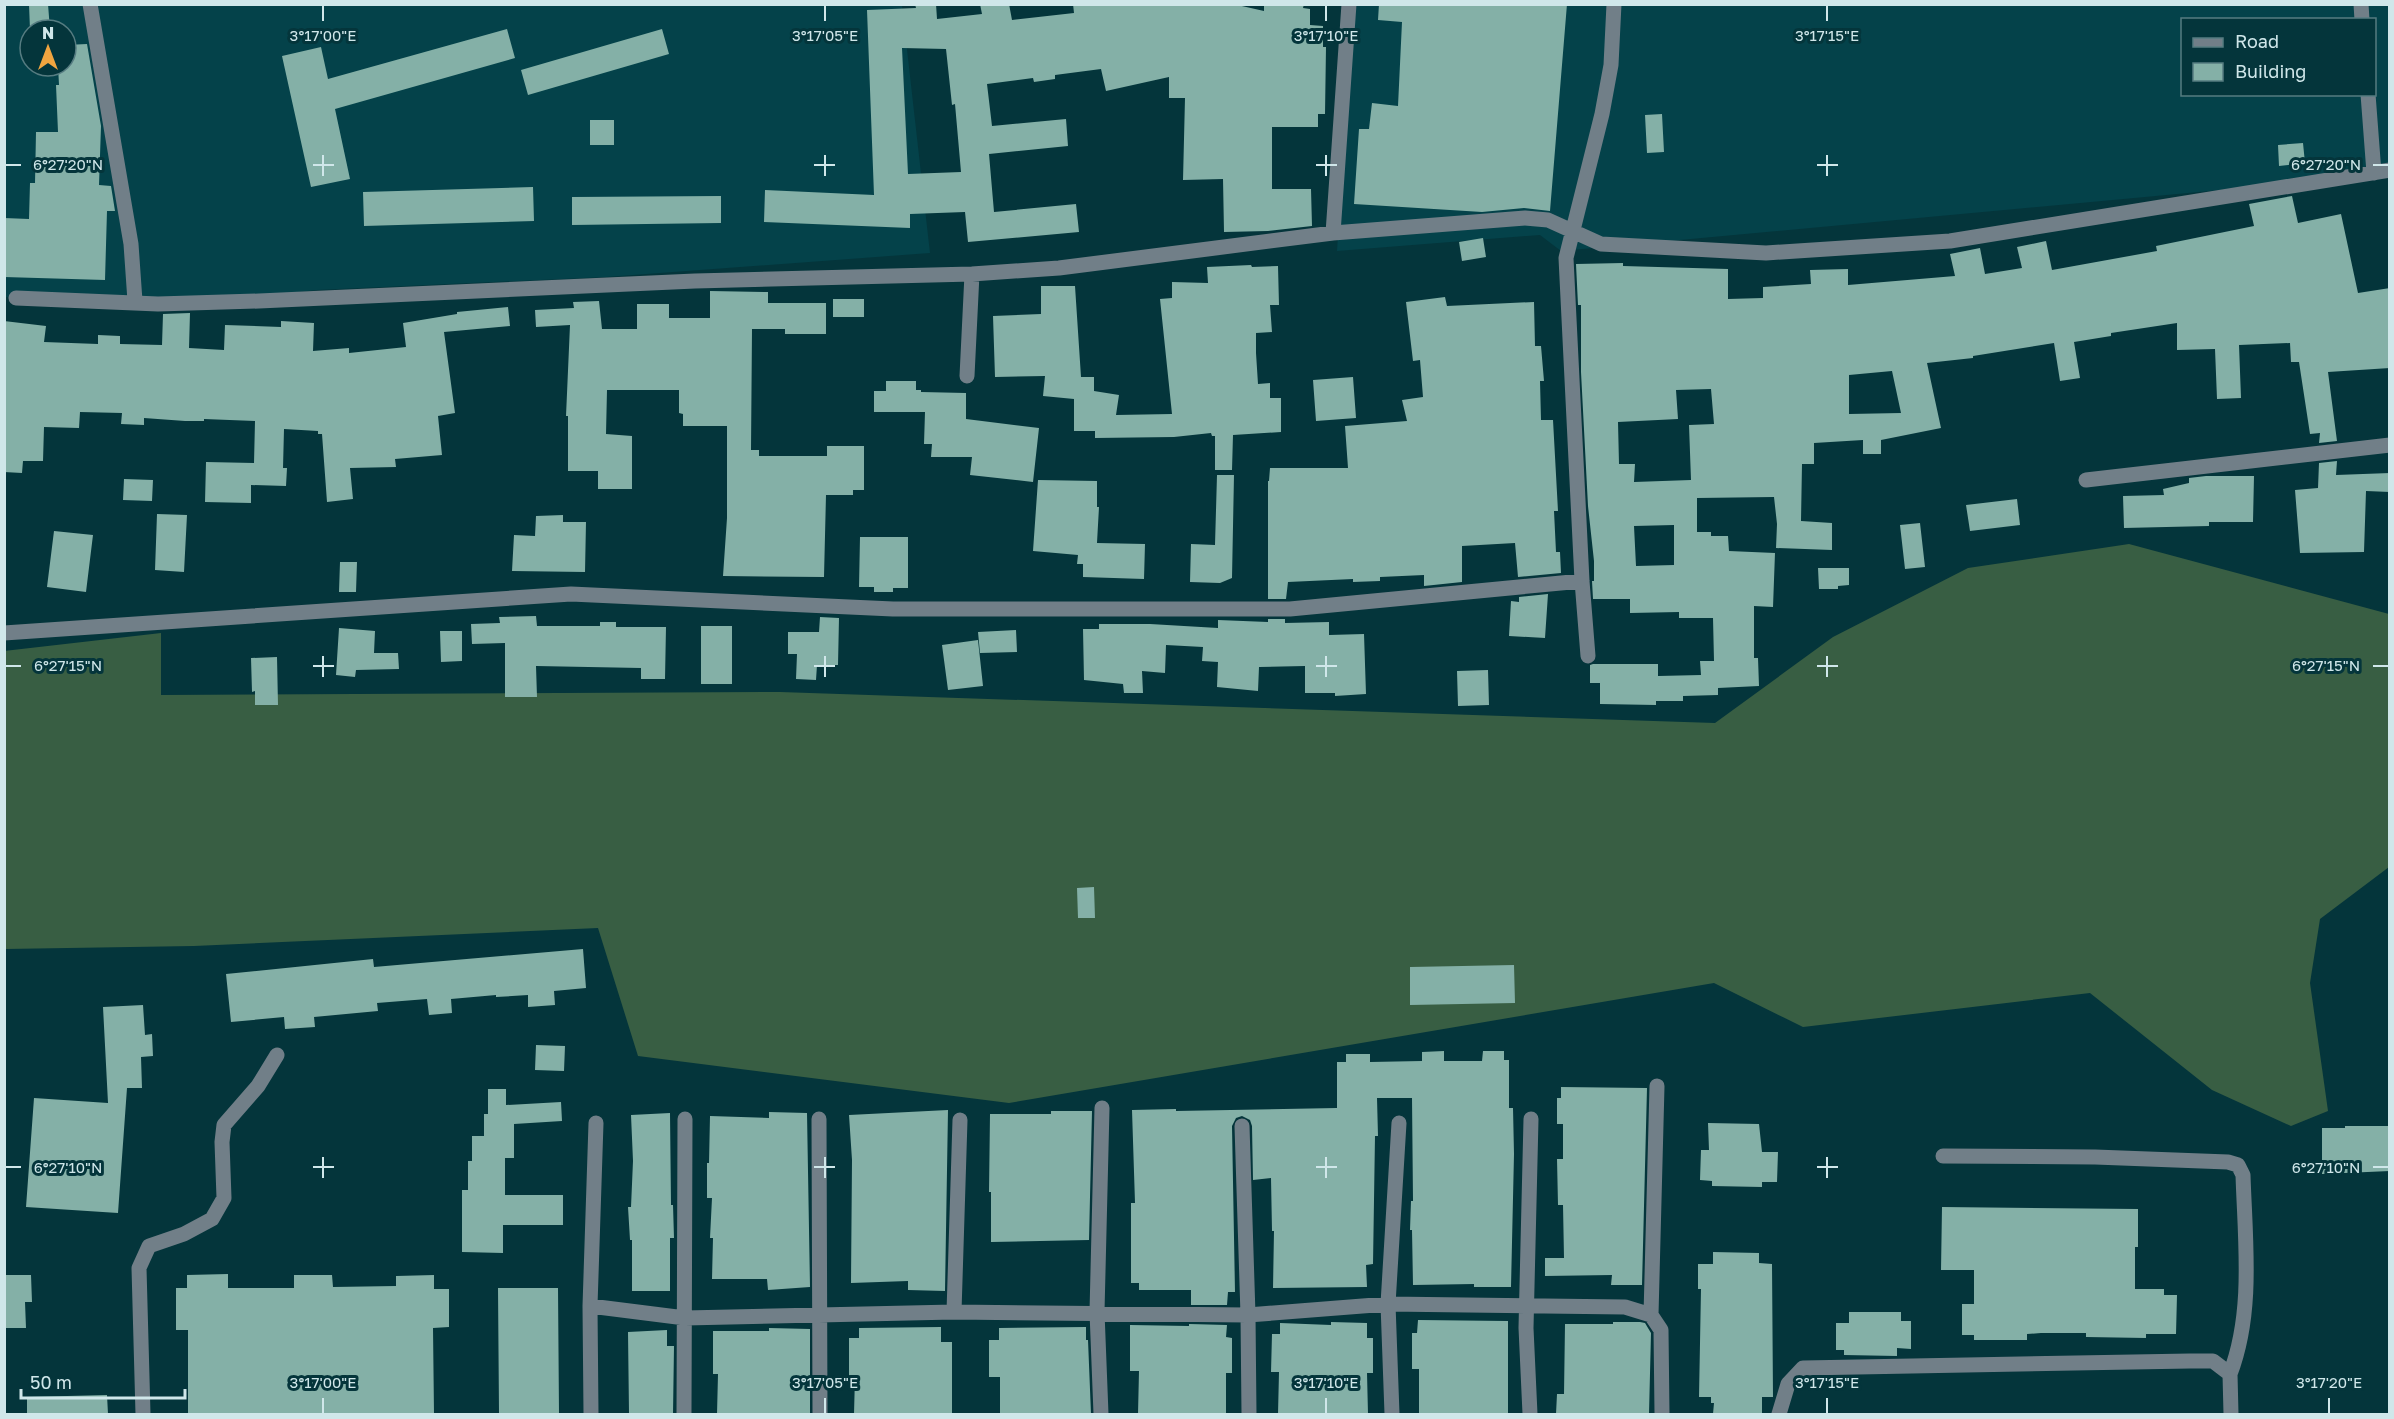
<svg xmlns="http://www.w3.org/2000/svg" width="2394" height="1419" viewBox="0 0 2394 1419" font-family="'Golos Text',sans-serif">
<rect width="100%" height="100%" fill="#04353b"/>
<path fill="#04424a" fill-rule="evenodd" d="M4,5h898l28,248 -324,24 -289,13 -177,19 -135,-12zM30,30h36v36h-36z
M1352,5h1037v159l-158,25 -670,62 -21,-16 -203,16zM2182,20h192v74h-192z"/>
<path fill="#385e43" d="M2129,544l260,70v253l-69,52 -10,64 18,128 -37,15 -79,-36 -122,-97 -287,34 -89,-44 -705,120 -371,-47 -40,-128 -404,18 -189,3 -1,-298 157,-18v62l619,-3 935,31 118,-86 135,-69z"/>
<path fill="#84b0a7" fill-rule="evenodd" d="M29,4h19l2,26h-20z
M915,4h21l1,15 45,-5 -2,-10h29l3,16 62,-7 -1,-9h160l31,7v-7h40l-1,4 7,1v16l13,1v21h3l-1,67h-7v13h-46v62h39l1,37 -44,5 -44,1 -1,-53 -40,1 2,-82h-16v-21l-63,14 -5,-22 -46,6v4l-21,3 -1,-4 -46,6 5,42 74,-7 2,27 -79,8 5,58 82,-8 3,28 -111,10 -3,-30 -55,2v14l-146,-6 1,-32 109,5 -7,-185 49,-2zM902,48l44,1 6,56 3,-1 6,68 -53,2z
M1379,4h188l-17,207 -26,-3 -42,4 -128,-8 5,-75h10l3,-26 26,3 4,-84 -24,-2z
M507,29l8,29 -180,51 15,70 -39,8 -29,-131 39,-9 7,32z
M662,29l7,25 -141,41 -7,-25z
M87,44l14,82 -2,59 12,1 4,25h-8l-2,69 -101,-3v-59l25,1 1,-36h5l1,-51h22l-2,-47h3l-1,-19h8v-21z
M1662,114l2,38 -17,1 -2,-38z
M590,120h24v25h-24z
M2303,143l2,20 -26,3 -1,-21z
M533,187l1,34 -170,5 -1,-34z
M721,196v27l-149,2v-28z
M2292,196l6,27 43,-9 17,79 32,-5v80l-62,4 9,69 -18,2 1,-10 -10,1 -11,-72h-8l-1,-19 -51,2 2,53 -24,1 -2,-50 -38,1v-27l-66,10v3l-37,6 6,36 -20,3 -6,-38 -81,13v2l-46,5 14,65 -60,12v14h-18v-14l-49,3v21h-12l-1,57 31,2v27l-56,-2 1,-24 -3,-27 -77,1v34h14v4h17l1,15 46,2 -2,54 -19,-1v52h4l1,28 -41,2v7l-35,1v5h-27v4l-56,-1v-21h-10v-18l3,-1h65v12l43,-1 -1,-14h14l-1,-43h-34v-6l-49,1v-14h-37l-1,-18h2v-20l-6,-55 -7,-134v-67h-3l-2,-41 47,-1v3l105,3v30l35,-1v-11l48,-3 -1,-14 38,-1v16l107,-9 -5,-22 30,-6 5,26 37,-6 -5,-21 29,-6 6,29 105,-19 -1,-5 98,-20 -5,-22zM1892,371l9,42 -52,1v-39zM1711,389l3,35 -25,1 2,55 -57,2 1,-18h-16l-1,-42 60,-3 -2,-29zM1674,525v40l-38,1 -2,-40z
M1483,238l3,19 -24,4 -3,-19z
M1251,265l1,2 26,-1 1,39h-9l2,27 -16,1v20l2,31 12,-1v15h11v34l-48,3 -1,35h-17v-34h-3l-1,-3 -37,4 -79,1v-7h-21v-32l-31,-3 2,-20 -50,1 -2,-61 48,-2v-28h34l6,91h13v14l25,4 -3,20 56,-1 -12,-115 12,-1v-16l36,1 -1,-16z
M710,291l58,1v11h58v31h-41v-5h-33l-1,121h8v6h68v-10h37v44h-11v5h-27l-2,82 -101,-1 4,-58v-92h-44v-12l-4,-1v-23h-72l-1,44 26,2v53h-34v-18h-30v-55h-2l4,-91 -34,2 -1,-17 39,-2 -1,-6 26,-1 3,28h35v-25h32v14h41z
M1445,297l2,9 87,-4 1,44h6l3,35h-4l1,39h12l5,91h-4l2,41h4l1,21 -43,4 -3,-34 -53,3v36l-38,4v-11l-44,2v4l-27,1v-3l-65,3 -2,17h-18v-118h1l1,-13h78l-3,-42 62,-5 -5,-21 21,-3 -3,-37 -7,1 -7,-59z
M833,299h31v18h-31z
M508,307l2,19 -66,6 11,81 -17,3 4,39 -47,4 1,8 -46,1 3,31 -26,3 -5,-68h-4v-3l-34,-2 -1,39h4l-1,18 -35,-1v18l-46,-1 1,-40 48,1 1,-42 -51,-2v2h-19l-41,-3v7l-23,-1 1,-11 -42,-1 -1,16 -35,-1 -1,34h-20l-1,12 -18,-1v-151l42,5 -2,16 54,2v-9l22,1v8l42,1 1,-31 27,-1 -1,35 35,2 1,-25 56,2v-6l33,2 -1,28 36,-3v5l57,-6 -3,-24 54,-9v-2z
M1353,377l3,41 -40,3 -3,-41z
M886,381h30v9h5v2l45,1v26l73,9 -6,54 -63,-7 2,-18h-41l1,-13h-8l1,-32h-51v-21h12z
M2337,461l-1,14 54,-2v19l-24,-1 -2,61 -64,1 -5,-63 23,-2 1,-25z
M1217,475h17l-2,103 -12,5 -30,-1 1,-38 24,1z
M2206,476h48l-1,46h-44v4l-85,2 -1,-32 41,-1 -1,-6 26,-6v-5z
M124,479l29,1 -1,21 -29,-1z
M1038,480l59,1v26h2l-2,36 48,1 -1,35 -61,-2v-13h-6l1,-9 -45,-4z
M2017,499l3,26 -50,6 -4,-26z
M157,514l30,1 -3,57 -29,-2z
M563,515v7h23l-1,50 -73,-1 2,-36 21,1 1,-20z
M1920,523l5,44 -20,2 -5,-44z
M54,531l39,4 -7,57 -39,-5z
M860,537h48v51h-15v4h-19v-5h-15z
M340,562h17l-1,30h-17z
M1818,568h31v17l-11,1v3h-19z
M1548,594l-3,44 -36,-2 2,-35 8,1v-5z
M536,616l1,10h63v-4h16v5h50l-1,52h-24v-11l-105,-2 1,31h-32v-54l-33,1 -1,-20 29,-1 -1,-6z
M820,617l19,1 -1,47h-21l-1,15 -20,-1 1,-25h-9v-22h31z
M1268,619h17v4l44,-1v13l35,-1 2,60 -31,2v-3h-30v-27l-46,1 -1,24 -41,-4 1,-25 -16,-1 1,-14 -37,-2 -1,28 -23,-2 1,22h-19l-1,-9 -39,-4 -1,-51h16v-5h51l68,4v-8l50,2z
M701,626h31v58h-31z
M339,628l36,3 -1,22h24l1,16 -43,1 -1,7 -19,-2z
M1016,630l1,22 -37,1 -2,-21z
M440,631h22v30l-21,1z
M978,640l5,46 -35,4 -6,-45z
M277,657l1,48h-23v-14l-3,1 -1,-34z
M1488,670l1,35 -31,1 -1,-35z
M1094,887l1,31h-17l-1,-30z
M583,949l3,39 -32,3 1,14 -27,2v-12l-32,2v-2l-45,4 1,14 -23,2 -2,-16 -50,4 1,8 -64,6 1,10 -30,2 -1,-12 -53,5 -5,-48 147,-15 1,8z
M1514,965l1,38 -105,2v-38z
M143,1005l2,30 7,-1 1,22 -12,1 1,31h-15l-9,125 -92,-6 8,-109 74,5 -5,-96z
M536,1045l29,1 -1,25 -29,-1z
M1444,1051v10h38l1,-10h21v9h5v48h4l1,46 -3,133h-37v-3l-61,1 -1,-55h-2l1,-29h2l-1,-103h-35l1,38h-3l-2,128 -7,1 1,22 -94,1 1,-57h-2l-1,-53 -18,2 -1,-54 -2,-6 -8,-4 -6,2 -4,8 3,166h-7l-1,13h-36v-15h-52v-7h-8v-80h4l-3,-93 44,-1v2l161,-3v-46h9v-8h24v8l52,-1v-9z
M1561,1087l86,1 -5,197h-31l1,-10 -67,1v-18h19l-1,-53h-5l-1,-46h6v-35h-6v-26h4z
M488,1089h18v16l55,-3 1,19 -48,3v34h-9v37h58v30h-60v28l-41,-1v-62h6v-29h4v-25h12v-22h4z
M948,1110l-3,181 -37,-1v-9l-57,2 1,-123 -3,-45z
M1051,1111h41l-3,129 -98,2v-50h-2l1,-78h61z
M769,1112l38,1 3,174 -42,3 -1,-11h-55l1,-41h-3l2,-40h-5v-35h2l1,-47 59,2z
M670,1113l1,92h2l1,33h-4v53h-38v-51h-2l-2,-33h3l2,-46 -2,-46z
M1708,1123l51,1 3,28h16l-1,30h-15v5l-50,-1v-5l-12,-1 1,-30h8z
M2345,1126h45v45l-68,3v-46h23z
M1942,1207l196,2v38h-3v42h29v6h13l-1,39h-30v4l-60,-1v-4h-45l-14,1v6h-53v-5h-12v-31h12v-34h-33z
M1713,1252l46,1v10l13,1 1,133h-11v17h-49l1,-11h-3v-6h-12l2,-108h-3v-25h15z
M228,1274v14h66v-13h38l1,12 63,-1v-10l38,-1v14h15v38l-16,1 1,86h-246v-84h-12v-42h11v-13z
M4,1275h27l1,27h-7l1,26h-22z
M498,1288h60l1,126h-60z
M1849,1312h52v9h10v28l-14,-1v8l-53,-1v-5h-8v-27h13z
M1418,1320l90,1v93h-89v-45h-7v-36h5z
M1331,1322l36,1v15h6v35h-6l1,41h-90l1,-42h-8l1,-38h8v-11l51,2z
M1613,1322h27l5,1 6,10 -2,81h-93l1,-20h7l1,-70h48z
M1189,1324l38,1 -1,12 6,1v35h-6v41h-88l1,-43h-9v-46l59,1z
M941,1327v15h11v72h-98l1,-38h-6v-38h10v-10z
M1086,1327v13h2l3,74h-91v-37h-11v-37h10v-12z
M769,1328l41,1v85h-93l1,-40h-5v-43h56z
M667,1330v16h7l-1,68h-44l-1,-82z
M107,1395l1,19h-81v-17z"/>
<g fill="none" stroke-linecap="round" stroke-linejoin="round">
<path stroke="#717f88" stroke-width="15" d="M90,4l41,240 4,57
M2361,4l1,16
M2368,94l6,79
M1333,233l16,-229
M16,298l142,6 101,-3 436,-20 277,-7 87,-6 274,-35 192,-15 23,2 53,24 165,9 184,-12 440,-71
M967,376l5,-102
M2086,480l304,-35
M4,633l567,-39 322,15h397l292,-28
M1588,656l-6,-75 -16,-323 36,-144 9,-49 3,-61
M819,1119l1,295
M1242,1126l6,189 1,99
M1943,1156l152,1 133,5 10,3 5,10c2,65 11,137 -13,199
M590,1306l95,12 269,-6 294,3 140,-11 237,3 26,8 10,15 1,84
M954,1312l6,-192
M1651,1315l6,-229
M143,1414l-4,-146 10,-22 35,-12 28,-15 12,-21 -2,-56 2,-17 34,-39 19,-31
M591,1414l-1,-108 6,-183
M684,1414l1,-295
M1101,1414l-4,-102 5,-204
M1392,1414l-4,-110 11,-181
M1530,1414l-4,-86 5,-209
M1779,1414l9,-30 15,-16 387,-7h23l17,13 1,40"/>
</g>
<path fill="none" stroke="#d0e7ea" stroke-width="2" d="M323,6v15M825,6v15M1326,6v15M1827,6v15M323,155v21M825,155v21M1326,155v21M1827,155v21M6,165h15M313,165h21M814,165h21M1316,165h21M1817,165h21M2373,165h15M323,656v21M825,656v21M1326,656v21M1827,656v21M6,666h15M313,666h21M814,666h21M1316,666h21M1817,666h21M2373,666h15M323,1157v21M825,1157v21M1326,1157v21M1827,1157v21M6,1167h15M313,1167h21M814,1167h21M1316,1167h21M1817,1167h21M2373,1167h15M323,1398v15M825,1398v15M1326,1398v15M1827,1398v15M2329,1398v15"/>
<g font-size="15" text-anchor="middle" fill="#d0e7ea" stroke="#04353b" stroke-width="6" stroke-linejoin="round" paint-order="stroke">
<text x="323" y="41">3°17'00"E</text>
<text x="825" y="41">3°17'05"E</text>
<text x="1326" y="41">3°17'10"E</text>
<text x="1827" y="41">3°17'15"E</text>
<text x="68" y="170">6°27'20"N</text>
<text x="2326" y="170">6°27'20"N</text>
<text x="68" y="671">6°27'15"N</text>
<text x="2326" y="671">6°27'15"N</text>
<text x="68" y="1173">6°27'10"N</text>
<text x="2326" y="1173">6°27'10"N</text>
<text x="323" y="1388">3°17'00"E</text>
<text x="825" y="1388">3°17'05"E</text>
<text x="1326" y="1388">3°17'10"E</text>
<text x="1827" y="1388">3°17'15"E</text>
<text x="2329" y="1388">3°17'20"E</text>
</g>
<rect width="2394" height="1419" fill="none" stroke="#d0e7ea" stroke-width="12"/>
<rect x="2181" y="18" width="195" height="78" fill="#04353b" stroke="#567c81" stroke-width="1.5"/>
<rect x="2193" y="38" width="30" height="9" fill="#717f88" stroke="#567c81" stroke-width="1.5"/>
<text x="2235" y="48" font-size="18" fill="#d0e7ea">Road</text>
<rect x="2193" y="63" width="30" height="18" fill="#84b0a7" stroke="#567c81" stroke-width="1.5"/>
<text x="2235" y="78" font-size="18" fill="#d0e7ea">Building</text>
<g transform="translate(48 48)"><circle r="28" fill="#04353b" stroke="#567c81" stroke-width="1.5"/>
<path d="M0-4.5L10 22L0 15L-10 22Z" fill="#f1a540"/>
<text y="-9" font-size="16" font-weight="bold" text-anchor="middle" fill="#d0e7ea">N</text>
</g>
<path d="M21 1389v9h164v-9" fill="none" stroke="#d0e7ea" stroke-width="3"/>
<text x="30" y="1389" font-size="18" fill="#d0e7ea" stroke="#04353b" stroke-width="4.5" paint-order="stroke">50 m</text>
</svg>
